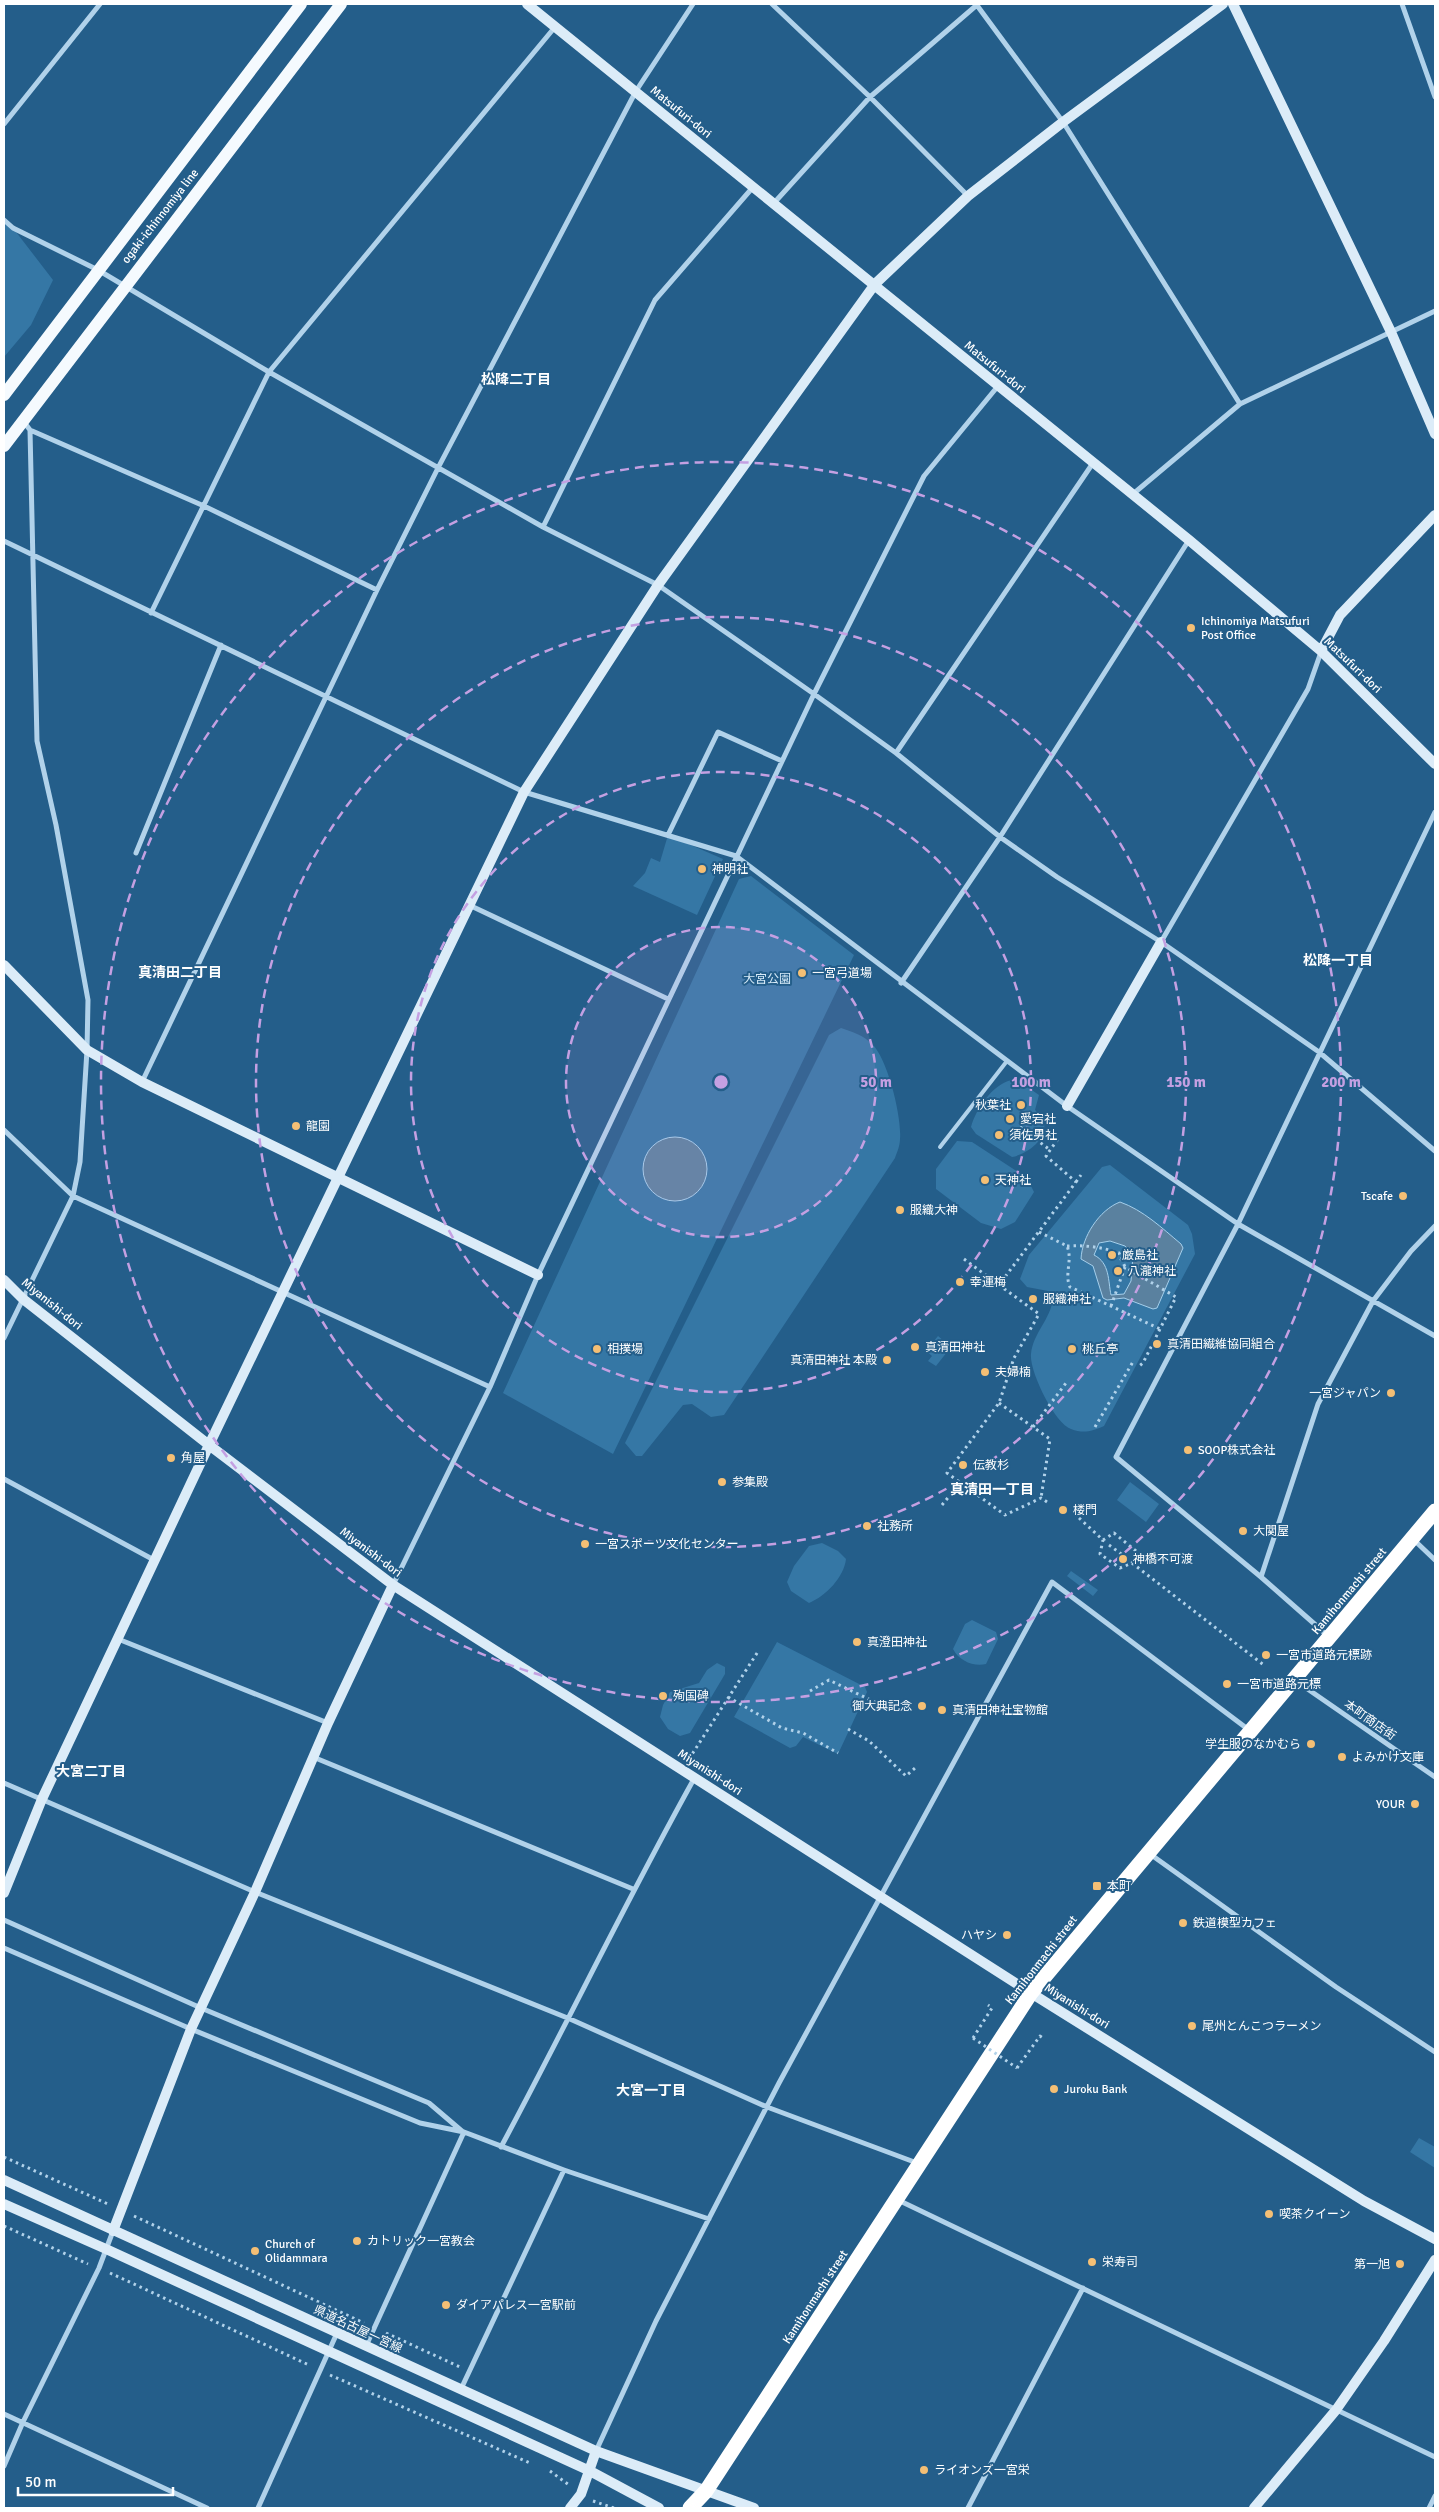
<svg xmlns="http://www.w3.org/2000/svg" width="1439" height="2512" viewBox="0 0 1439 2512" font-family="Signika,'Noto Sans JP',sans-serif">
<rect width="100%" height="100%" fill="#245e8a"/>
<path fill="#3577a5" d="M4,223l9,5 40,52 -22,45 -27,32z
M668,835l55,24 -26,56 -64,-29 12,-13 6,-15 9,4z
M751,876l103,79 -241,499 -110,-61 236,-514z
M841,1028c12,4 22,7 31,16 16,15 30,74 28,95 0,7 -3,13 -5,19l-171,257 -13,2 -19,-13 -9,1 -41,51h-6l-11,-13 204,-408z
M1011,1080l15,6 13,9 -4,15c23,18 -1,43 -23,47l-36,-23 -5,-7c5,-18 21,-42 40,-47z
M957,1141l15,1 55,36 7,14 -19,30 -14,7 -20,-6 -45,-34v-20z
M1110,1165l78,60 4,9 3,20 -91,172c-12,5 -20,8 -33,3 -16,-5 -42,-58 -40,-75 2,-21 20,-35 22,-56l-5,-7 -21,-4 -7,-8 9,-24 73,-88z
M938,1336l13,11 -15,19 -8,-5 4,-5 -6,-5z
M1130,1482l29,22 -13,18 -29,-22z
M822,1543l16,8 8,8c-2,18 -20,37 -37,44l-18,-12 -4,-9 7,-16 15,-20z
M1071,1571l27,19 -5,6 -26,-20z
M972,1620l24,12 2,7 -12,25c-12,3 -27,-3 -33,-15l12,-25z
M777,1642l88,45 2,5 -29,62 -35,-17 -7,9 -6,2 -56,-31z
M717,1663l8,4v7l-35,59 -10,3 -12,-7 -8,-12 3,-12 7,-13 29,-9 8,-13z
M1419,2138l16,9v21l-25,-16z"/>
<path fill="#5a819f" stroke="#a5cfeb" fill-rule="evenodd" d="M643 1169a32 32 0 1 1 64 0a32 32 0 1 1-64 0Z
M1120,1202c23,8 42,26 61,42l2,4 -26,60 -4,1 -29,-11 -17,2 -4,-2 -10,-32 -12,-7c1,-22 18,-49 39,-57zM1110,1241l15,5 8,9 -2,26 -7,13 -13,1c-3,-14 -1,-32 -17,-40l5,-12z"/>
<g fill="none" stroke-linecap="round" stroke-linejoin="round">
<path stroke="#b1d2ea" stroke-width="3" stroke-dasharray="2.5 4" stroke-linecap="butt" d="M1020,1127l30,23
M1076,1182l5,-7
M1039,1232l28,14c6,14 -3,28 3,41l90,42
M1067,1246c18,-1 35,1 52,7l6,14
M1114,1256l7,3
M964,1259l35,26
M1111,1306l14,-39 51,30 -33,66 -5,4
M999,1403l51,36 -9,59
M1033,1427l33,-44
M1095,1427l39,-67
M1047,1502l-6,-4 -36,17 -58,-42 52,-70 15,-45 25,-44 -40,-29 77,-103 -30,-26 14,-20
M942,1505l18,-22
M1079,1518l24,22 11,-7 22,18 -4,12 -12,5 -20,-14 3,-14
M1109,1545l15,11
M1132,1563l133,103
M810,1691l19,-11 54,26
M728,1697l54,31 21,5 35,20
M848,1729l21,12 37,35 9,-8 2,2
M689,1759l70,-109
M973,2038l19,-30 -4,-3
M1017,2068l23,-32 3,2
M4,2157l104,47
M134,2216l230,107
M4,2226l84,38
M110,2273l199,92
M386,2333l74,34
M330,2375l200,88
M550,2471l19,14
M593,2501l21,7"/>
<path stroke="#b1d2ea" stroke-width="4" d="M940,1147l67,-86"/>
<path stroke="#b1d2ea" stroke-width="5" d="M772,4l98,93 98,99
M976,4l87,118 177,282
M1402,4l33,93
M555,27l-286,345 274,155 115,58 156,109 110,-218 74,-90
M4,124l96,-120
M774,203l96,-106 108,-93
M4,220l9,8 85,42 171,102 -118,241
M30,430l174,76 173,84
M1133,494l107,-90 195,-93
M543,527l112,-227 99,-114
M4,541l520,251 212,64 331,250 171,118 197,112
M896,753l197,-290
M668,835l50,-103 64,29
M136,853l85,-208
M469,905l199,94
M1161,942l147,-253 13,-37
M901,983l99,-146 189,-297
M142,1082l235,-492 61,-122 198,-377 57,-87
M4,1130l69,66 417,191
M4,1338l69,-142 7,-34 7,-112 1,-50 -32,-175 -19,-84 -7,-311 -6,-8
M4,1479l150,81
M1413,1539l22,21
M1261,1577l57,-173 55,-103 38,-50 24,-25
M393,1585l97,-198 48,-112 276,-581 82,59 104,84 57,40 104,65 158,110 116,99
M1327,1635l-66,-58 -145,-120 122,-233 197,-412
M118,1639l210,84
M1296,1681l139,96
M313,1757l320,132
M4,1783l251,109 315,127 197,88 150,56
M1150,1854l186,133 99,65
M4,1920l197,88 228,95 34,29
M4,1948l187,81 229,94 44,9 100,38 145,49
M501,2147c66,-123 126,-248 194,-370
M898,2200l537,257
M366,2346l98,-214
M461,2389l103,-219
M4,2414l203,94
M596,2451l60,-130 123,-238 273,-501 197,148
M4,2466l19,-44 76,-154 14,-37
M258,2508l79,-175
M968,2508l115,-220
M1429,2508l6,-12"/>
<path stroke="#dcecf8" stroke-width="10" d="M527,4l662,536 132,111 114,113
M1233,4l158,328 44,102
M1321,651l19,-36 95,-100
M4,965l83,85 55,32 396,193
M1067,1106l94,-164
M4,1280l19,19 186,146 184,140 638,408 333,208 71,38
M4,1893l38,-94 167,-354 315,-653 134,-207 217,-301 93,-88 95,-74 160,-118
M4,2180l592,271 158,57
M4,2204l102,45 484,222 69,37
M113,2231l78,-202 64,-137 73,-169 65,-138
M570,2508l11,-14 15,-43
M1254,2508l82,-98 48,-69 51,-81"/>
<path stroke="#f5fafe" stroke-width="12" d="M4,395l297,-391
M4,446l337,-442"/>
<path stroke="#fff" stroke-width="15" d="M690,2508l16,-17 325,-498 404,-482"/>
<path stroke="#b1d2ea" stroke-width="3" stroke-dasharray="2.5 4" stroke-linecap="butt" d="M973,2038l44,30"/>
</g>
<circle cx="721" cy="1082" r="155" fill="#c4a0e2" fill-opacity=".12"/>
<g fill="none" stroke="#c4a0e2" stroke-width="2.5" stroke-dasharray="9 6">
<circle cx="721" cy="1082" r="155"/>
<circle cx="721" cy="1082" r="310"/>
<circle cx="721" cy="1082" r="465"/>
<circle cx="721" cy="1082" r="620"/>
</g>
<g fill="#f4bf75" stroke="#245e8a" stroke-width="2">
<circle cx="1191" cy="628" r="5"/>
<circle cx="702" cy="869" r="5"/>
<circle cx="802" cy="973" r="5"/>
<circle cx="1021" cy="1105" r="5"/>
<circle cx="1010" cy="1119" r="5"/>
<circle cx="296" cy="1126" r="5"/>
<circle cx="999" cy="1135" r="5"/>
<circle cx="985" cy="1180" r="5"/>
<circle cx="1403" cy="1196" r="5"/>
<circle cx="900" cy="1210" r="5"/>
<circle cx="1112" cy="1255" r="5"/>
<circle cx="1118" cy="1271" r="5"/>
<circle cx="960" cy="1282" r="5"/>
<circle cx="1033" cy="1299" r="5"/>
<circle cx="1157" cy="1344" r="5"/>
<circle cx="915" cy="1347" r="5"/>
<circle cx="597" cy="1349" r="5"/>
<circle cx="1072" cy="1349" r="5"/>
<circle cx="887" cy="1360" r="5"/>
<circle cx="985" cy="1372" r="5"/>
<circle cx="1391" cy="1393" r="5"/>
<circle cx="1188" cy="1450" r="5"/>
<circle cx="171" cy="1458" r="5"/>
<circle cx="963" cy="1465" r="5"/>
<circle cx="722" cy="1482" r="5"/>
<circle cx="1063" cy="1510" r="5"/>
<circle cx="867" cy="1526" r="5"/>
<circle cx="1243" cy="1531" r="5"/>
<circle cx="585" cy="1544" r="5"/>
<circle cx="1123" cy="1559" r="5"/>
<circle cx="857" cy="1642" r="5"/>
<circle cx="1266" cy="1655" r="5"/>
<circle cx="1227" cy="1684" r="5"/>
<circle cx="663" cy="1696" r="5"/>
<circle cx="922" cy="1706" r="5"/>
<circle cx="942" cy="1710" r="5"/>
<circle cx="1311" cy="1744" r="5"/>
<circle cx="1342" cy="1757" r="5"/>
<circle cx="1415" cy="1804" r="5"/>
<rect x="1092" y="1881" width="10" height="10" rx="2.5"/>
<circle cx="1183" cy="1923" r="5"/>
<circle cx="1007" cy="1935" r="5"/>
<circle cx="1192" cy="2026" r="5"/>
<circle cx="1054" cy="2089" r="5"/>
<circle cx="1269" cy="2214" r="5"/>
<circle cx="357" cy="2241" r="5"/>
<circle cx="255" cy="2251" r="5"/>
<circle cx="1092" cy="2262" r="5"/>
<circle cx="1400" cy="2264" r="5"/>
<circle cx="446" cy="2305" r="5"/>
<circle cx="924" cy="2470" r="5"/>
</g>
<g text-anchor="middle" stroke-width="4" stroke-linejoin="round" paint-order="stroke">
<g font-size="12" fill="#fff" stroke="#245e8a">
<text transform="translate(681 112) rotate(39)" y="4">Matsufuri-dori</text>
<text transform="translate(160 216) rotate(-52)" y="4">ogaki-ichinnomiya line</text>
<text transform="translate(995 367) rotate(39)" y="4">Matsufuri-dori</text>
<text transform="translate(1353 665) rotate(44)" y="4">Matsufuri-dori</text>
<text transform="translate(52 1304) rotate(39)" y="4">Miyanishi-dori</text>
<text transform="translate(371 1552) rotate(37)" y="4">Miyanishi-dori</text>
<text transform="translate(1349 1591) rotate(-50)" y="4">Kamihonmachi street</text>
<text transform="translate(1370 1720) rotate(35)" y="4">本町商店街</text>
<text transform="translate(710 1772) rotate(33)" y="4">Miyanishi-dori</text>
<text transform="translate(1041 1960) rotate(-52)" y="4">Kamihonmachi street</text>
<text transform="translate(1077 2006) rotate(32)" y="4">Miyanishi-dori</text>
<text transform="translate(815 2297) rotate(-57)" y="4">Kamihonmachi street</text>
<text transform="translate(358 2329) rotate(25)" y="4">県道名古屋一宮線</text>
</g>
<g font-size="12" fill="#fff" stroke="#245e8a" text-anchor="start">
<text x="1201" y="625">Ichinomiya Matsufuri<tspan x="1201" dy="14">Post Office</tspan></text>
<text x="712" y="873">神明社</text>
<text x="812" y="977">一宮弓道場</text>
<text x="1011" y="1109" text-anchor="end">秋葉社</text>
<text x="1020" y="1123">愛宕社</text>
<text x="306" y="1130">龍園</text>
<text x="1009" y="1139">須佐男社</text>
<text x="995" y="1184">天神社</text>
<text x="1393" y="1200" text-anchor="end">Tscafe</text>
<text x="910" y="1214">服織大神</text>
<text x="1122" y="1259">厳島社</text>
<text x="1128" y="1275">八瀧神社</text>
<text x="970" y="1286">幸運梅</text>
<text x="1043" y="1303">服織神社</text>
<text x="1167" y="1348">真清田繊維協同組合</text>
<text x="925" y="1351">真清田神社</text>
<text x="607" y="1353">相撲場</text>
<text x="1082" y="1353">桃丘亭</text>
<text x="877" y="1364" text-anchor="end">真清田神社 本殿</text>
<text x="995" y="1376">夫婦楠</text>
<text x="1381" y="1397" text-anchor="end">一宮ジャパン</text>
<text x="1198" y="1454">SOOP株式会社</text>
<text x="181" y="1462">角屋</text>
<text x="973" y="1469">伝教杉</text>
<text x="732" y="1486">参集殿</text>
<text x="1073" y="1514">楼門</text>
<text x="877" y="1530">社務所</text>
<text x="1253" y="1535">大関屋</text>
<text x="595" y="1548">一宮スポーツ文化センター</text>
<text x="1133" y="1563">神橋不可渡</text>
<text x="867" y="1646">真澄田神社</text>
<text x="1276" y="1659">一宮市道路元標跡</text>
<text x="1237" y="1688">一宮市道路元標</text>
<text x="673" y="1700">殉国碑</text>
<text x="912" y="1710" text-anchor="end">御大典記念</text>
<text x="952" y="1714">真清田神社宝物館</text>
<text x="1301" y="1748" text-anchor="end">学生服のなかむら</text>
<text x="1352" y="1761">よみかけ文庫</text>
<text x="1405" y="1808" text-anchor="end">YOUR</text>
<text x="1107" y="1890">本町</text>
<text x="1193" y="1927">鉄道模型カフェ</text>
<text x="997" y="1939" text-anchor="end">ハヤシ</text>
<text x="1202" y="2030">尾州とんこつラーメン</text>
<text x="1064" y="2093">Juroku Bank</text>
<text x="1279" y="2218">喫茶クイーン</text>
<text x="367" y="2245">カトリック一宮教会</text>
<text x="265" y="2248">Church of<tspan x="265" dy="14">Olidammara</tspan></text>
<text x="1102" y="2266">栄寿司</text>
<text x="1390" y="2268" text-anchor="end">第一旭</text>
<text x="456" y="2309">ダイアパレス一宮駅前</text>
<text x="934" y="2474">ライオンズ一宮栄</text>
</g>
<g font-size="12" fill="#d6eaf8" stroke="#245e8a">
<text x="767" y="983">大宮公園</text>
</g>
<g font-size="14" font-weight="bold" fill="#fff" stroke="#245e8a">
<text x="516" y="384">松降二丁目</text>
<text x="1338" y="965">松降一丁目</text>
<text x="180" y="977">真清田二丁目</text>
<text x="992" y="1494">真清田一丁目</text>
<text x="91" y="1776">大宮二丁目</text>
<text x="651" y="2095">大宮一丁目</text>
</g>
</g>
<circle cx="721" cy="1082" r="8" fill="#c4a0e2" stroke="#245e8a" stroke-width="2.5"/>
<g font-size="15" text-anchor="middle" font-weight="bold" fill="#c4a0e2" stroke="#245e8a" stroke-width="4" stroke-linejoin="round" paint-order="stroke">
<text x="876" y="1087">50 m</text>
<text x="1031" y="1087">100 m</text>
<text x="1186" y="1087">150 m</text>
<text x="1341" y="1087">200 m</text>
</g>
<rect width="1439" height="2512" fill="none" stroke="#ffffff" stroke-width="10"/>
<path d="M18 2487v8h155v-8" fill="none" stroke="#ffffff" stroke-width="2.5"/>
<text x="25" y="2487" font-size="15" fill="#ffffff" stroke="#245e8a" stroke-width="4" paint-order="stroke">50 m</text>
</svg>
